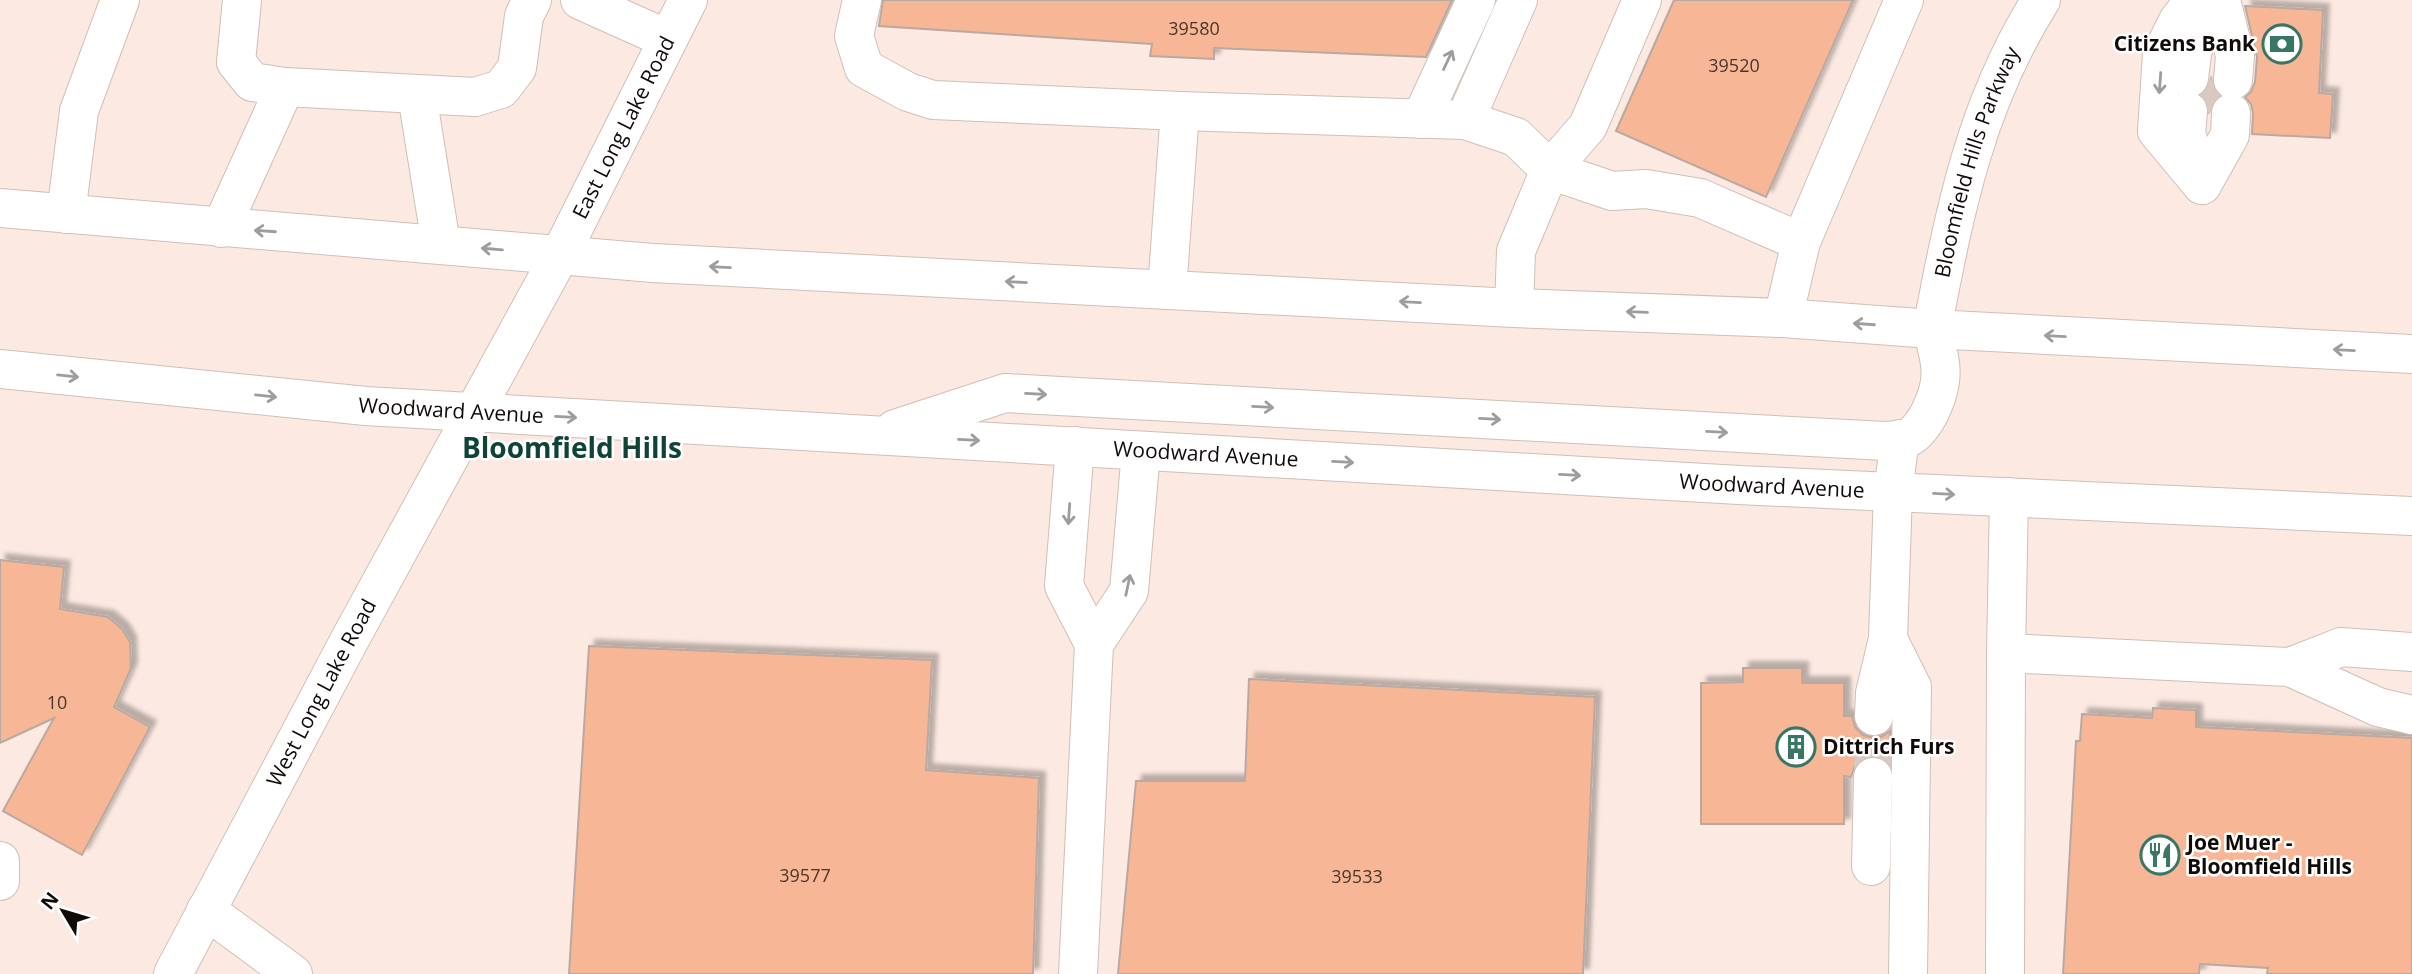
<svg xmlns="http://www.w3.org/2000/svg" width="2412" height="974" viewBox="0 0 2412 974" font-family="'Open Sans',sans-serif">
<defs>
<filter id="shadow"><feDropShadow dx="6" dy="-6" stdDeviation="2" flood-color="#0004"/></filter>
</defs>
<rect width="100%" height="100%" fill="#fceae2"/>
<path fill="#f7b796" stroke="#b9a9a1" stroke-width="2" filter="url(#shadow)" d="M883,0h569l-26,57 -212,-9v11l-64,-3 2,-12 -273,-18z
M1674,0h179l-87,197 -150,-66z
M2245,6l78,4 -4,83 14,1 -3,44 -78,-4 1,-21 -2,-9 -6,-7 6,-5 4,-10 2,-25z
M2211,79l2,10 5,7 -6,6 -3,9 -2,-10 -5,-6 5,-4z
M0,560l64,7 -4,42 48,8 14,12 8,13 1,26 -17,39 36,20 -68,128 -79,-44 51,-93 -54,25z
M589,646l343,14 -6,110 113,8 -6,196h-464z
M1743,668h59v15h42v33h8l3,11 8,8 11,3 9,-2 7,-5 -1,32 -5,-5 -10,-3 -11,3 -8,7 -4,12 -7,-1v48h-143v-141l42,-1z
M1249,679l346,18 -12,277h-465l18,-193h109z
M2153,708l43,2v17l216,11v236h-145l1,-6 -68,-4 -1,10h-136l13,-233h4l2,-27 70,4z"/>
<g fill="none" stroke-linecap="round" stroke-linejoin="round">
<path stroke="#d9c9c1" stroke-width="38" stroke-dasharray="38 19" stroke-linecap="butt" d="M2209,112l2,-33
M1873,777l1,-61"/>
<g stroke="#cfbfb7" stroke-width="40">
<g id="minor">
<path d="M242,0l-6,62 16,20 33,5 190,10 26,-8 16,-21 7,-52 8,-16"/>
<path d="M580,0l87,39"/>
<path d="M862,0l-8,36 10,32 44,24 25,8 247,11 -13,179"/>
<path d="M1642,0l-54,126 -38,44 62,21 34,-2 54,9 101,44"/>
<path d="M2194,0l-16,21 -16,32 -5,78 45,54"/>
<path d="M2221,0l14,56 -2,24"/>
<path d="M2189,78l3,-24 13,-49"/>
<path d="M417,95l24,149"/>
<path d="M1180,111l285,9 51,17 34,33 -34,81 -2,57"/>
<path d="M2188,111l-2,22 13,44"/>
<path d="M1421,119l55,-119"/>
<path d="M1465,120l53,-120"/>
<path d="M2202,185l28,-50 1,-22"/>
<path d="M66,214l13,-103 41,-111"/>
<path d="M221,228l64,-141"/>
<path d="M1783,318l18,-76 103,-242"/>
<path id="s1" d="M1932,329c23,-119 43,-224 109,-329"/>
<path d="M1900,439l-7,53 -5,147 24,48 -4,287"/>
<path d="M1075,446l-11,140 30,58"/>
<path d="M2006,653l284,14 51,-20 71,5"/>
<path d="M2290,667l88,40 34,8"/>
<path d="M1874,716l1,-23 13,-54"/>
<path d="M0,861v20"/>
<path d="M1871,866l2,-89"/>
<path d="M206,910l87,64"/>
<path d="M1078,974l16,-330 35,-53 12,-140"/>
<path d="M2005,974l1,-321 3,-156"/>
</g>
</g>
<g stroke="#cfbfb7" stroke-width="40">
<g id="major">
<path d="M0,208l653,55 861,45 269,10 149,11 480,25"/>
<path id="s2" d="M0,369l366,37 1373,79 673,31"/>
<path d="M895,429l110,-36 880,48c6,-1 16,0 22,-3 9,-3 17,-15 22,-24 17,-34 13,-49 3,-85"/>
<path id="s3" d="M173,974l176,-333 211,-386 128,-255"/>
</g>
</g>
<use href="#minor" stroke="#fff" stroke-width="38"/>
<use href="#major" stroke="#fff" stroke-width="38"/>
</g>
<defs><path id="oneway-shaft" d="M-6 0H5M1.5-3L5.5 0L1.5 3" fill="none" stroke-width="1.6" stroke-linecap="round" stroke-linejoin="round" transform="scale(1.75)"/></defs>
<g stroke="#9f9d9c">
<use href="#oneway-shaft" transform="translate(1448 60) rotate(-65)"/>
<use href="#oneway-shaft" transform="translate(2160 83) rotate(94)"/>
<use href="#oneway-shaft" transform="translate(265 231) rotate(-176)"/>
<use href="#oneway-shaft" transform="translate(492 249) rotate(-175)"/>
<use href="#oneway-shaft" transform="translate(720 267) rotate(-177)"/>
<use href="#oneway-shaft" transform="translate(1016 282) rotate(-177)"/>
<use href="#oneway-shaft" transform="translate(1410 302) rotate(-177)"/>
<use href="#oneway-shaft" transform="translate(1637 312) rotate(-178)"/>
<use href="#oneway-shaft" transform="translate(1864 324) rotate(-176)"/>
<use href="#oneway-shaft" transform="translate(2055 336) rotate(-177)"/>
<use href="#oneway-shaft" transform="translate(2344 350) rotate(-177)"/>
<use href="#oneway-shaft" transform="translate(68 376) rotate(6)"/>
<use href="#oneway-shaft" transform="translate(1036 394) rotate(3)"/>
<use href="#oneway-shaft" transform="translate(266 396) rotate(6)"/>
<use href="#oneway-shaft" transform="translate(1263 407) rotate(3)"/>
<use href="#oneway-shaft" transform="translate(566 417) rotate(3)"/>
<use href="#oneway-shaft" transform="translate(1490 419) rotate(3)"/>
<use href="#oneway-shaft" transform="translate(1717 432) rotate(3)"/>
<use href="#oneway-shaft" transform="translate(969 440) rotate(3)"/>
<use href="#oneway-shaft" transform="translate(1343 462) rotate(3)"/>
<use href="#oneway-shaft" transform="translate(1570 475) rotate(3)"/>
<use href="#oneway-shaft" transform="translate(1944 494) rotate(3)"/>
<use href="#oneway-shaft" transform="translate(1069 514) rotate(94)"/>
<use href="#oneway-shaft" transform="translate(1128 585) rotate(-78)"/>
</g>
<defs>
<g id="bank-ring" transform="scale(2.0125)"><circle r="9.5" fill="#fff" stroke="#397764" stroke-width="1.5"/><path d="M-6-4H6V4H-6ZM0-2.3a2.3 2.3 0 1 0 0 4.6a2.3 2.3 0 1 0 0-4.6Z" fill="#397764"/></g>
<g id="building-ring" transform="scale(2.0125)"><circle r="9.5" fill="#fff" stroke="#397764" stroke-width="1.5"/><path d="M-4-6H4V6H1V3H-1V6H-4ZM-2.5-4.3h1.7v1.8h-1.7ZM.8-4.3h1.7v1.8H.8ZM-2.5-1h1.7V.8h-1.7ZM.8-1h1.7V.8H.8Z" fill="#397764"/></g>
<g id="restaurant-ring" transform="scale(2.0125)"><circle r="9.5" fill="#fff" stroke="#397764" stroke-width="1.5"/><path d="M-5-6h1v4h1v-4h1v4h1v-4h1v5L-1.5 .5V6h-2V.5L-5-1ZM5-6V6H3V1.5H1.5Q1.5-4 5-6Z" fill="#397764"/></g>
</defs>
<g fill-rule="evenodd">
<use href="#bank-ring" x="2282" y="44"/>
<use href="#building-ring" x="1796" y="747"/>
<use href="#restaurant-ring" x="2160" y="855"/>
</g>
<g text-anchor="middle" stroke-width="5" stroke-linejoin="round" paint-order="stroke">
<g font-size="18" fill="#4a362c">
<text x="1194" y="35">39580</text>
<text x="1734" y="72">39520</text>
<text x="57" y="709">10</text>
<text x="805" y="882">39577</text>
<text x="1357" y="883">39533</text>
</g>
<g font-size="21" font-weight="bold" fill="#100b08" stroke="#fff" text-anchor="start">
<text x="2255" y="51" text-anchor="end">Citizens Bank</text>
<text x="1823" y="754">Dittrich Furs</text>
<text x="2187" y="850">Joe Muer -<tspan x="2187" dy="24">Bloomfield Hills</tspan></text>
</g>
<g font-size="21" fill="#100b08" stroke="#fff">
<text dy="7" stroke="none"><textPath href="#s3" startOffset="959">East Long Lake Road</textPath></text>
<text dy="7" stroke="none"><textPath href="#s1" startOffset="173">Bloomfield Hills Parkway</textPath></text>
<text dy="7" stroke="none"><textPath href="#s2" startOffset="453">Woodward Avenue</textPath></text>
<text dy="7" stroke="none"><textPath href="#s2" startOffset="1209">Woodward Avenue</textPath></text>
<text dy="7" stroke="none"><textPath href="#s2" startOffset="1776">Woodward Avenue</textPath></text>
<text dy="7" stroke="none"><textPath href="#s3" startOffset="318">West Long Lake Road</textPath></text>
</g>
<g font-size="28" font-weight="bold" fill="#0e4335" stroke="#fff">
<text x="572" y="458">Bloomfield Hills</text>
</g>
</g>
<g transform="translate(63 911) rotate(308)" stroke="#ffffff" stroke-width="5" paint-order="stroke">
<path d="M0-5L12 26L0 18L-12 26Z" fill="#100b08"/>
<text y="-10" font-size="19" font-weight="bold" text-anchor="middle" fill="#100b08">N</text>
</g>
</svg>
